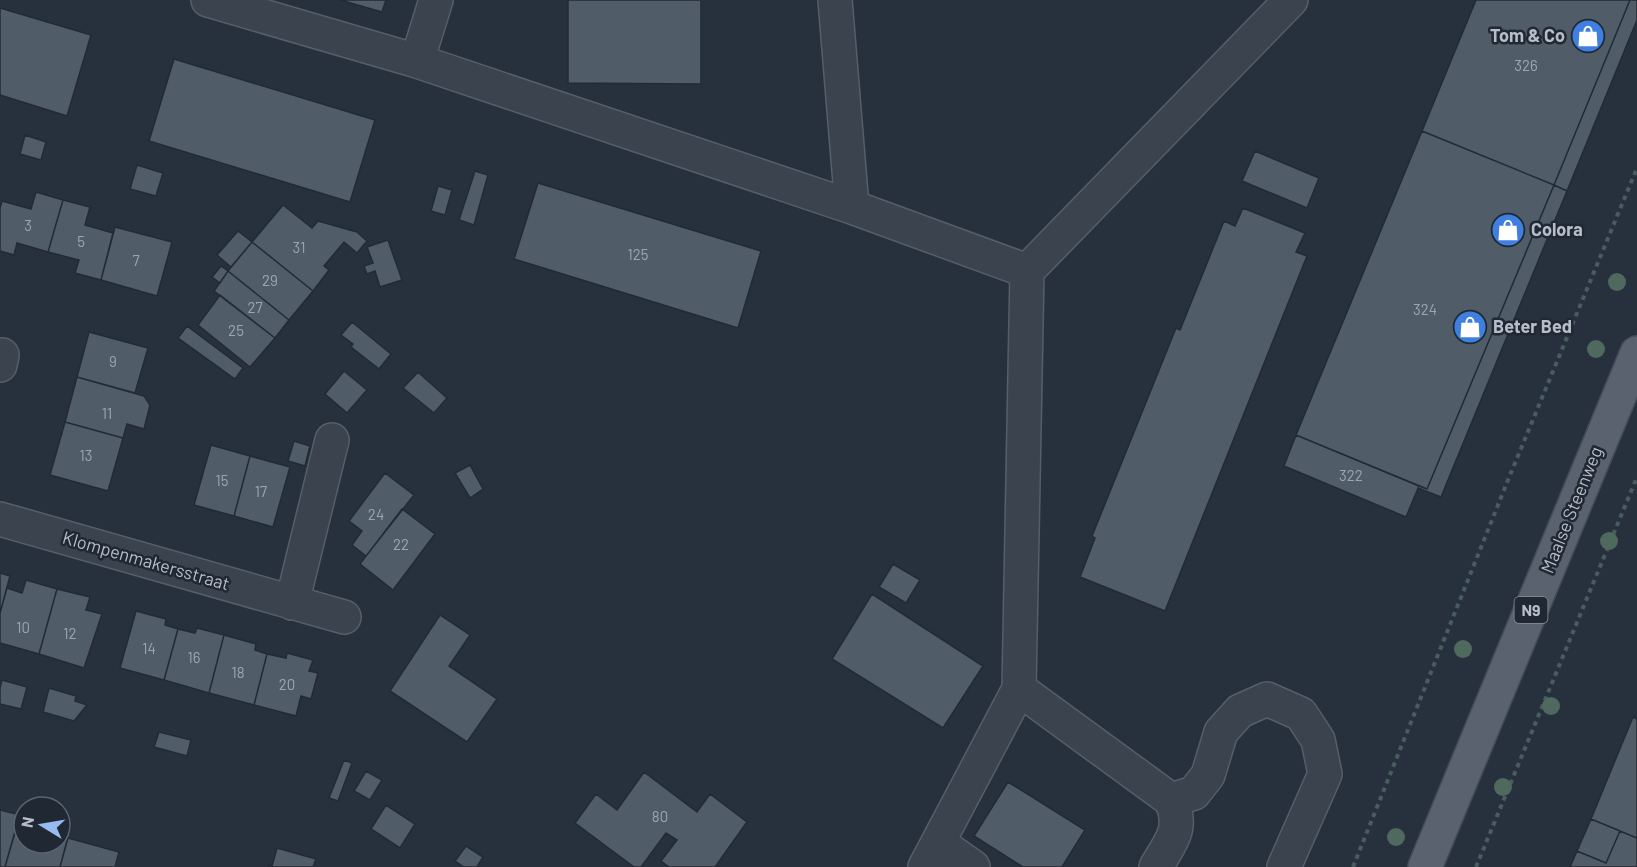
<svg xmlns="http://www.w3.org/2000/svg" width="1637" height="867" viewBox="0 0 1637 867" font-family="Barlow,sans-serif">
<rect width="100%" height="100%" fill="#27313e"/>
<path fill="#505c68" stroke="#222a35" stroke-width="1.5" d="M340,0h46l-4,12z
M568,0h133v84l-133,-1z
M1476,0h154l-76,185 -132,-54z
M1630,0h7v20l-70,171 -13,-6z
M0,8l91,27 -24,81 -67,-21z
M174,59l201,61 -25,82 -201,-61z
M1422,131l132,54 -127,304 -131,-54z
M25,135l21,7 -5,18 -21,-6z
M1255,151l64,27 -12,30 -65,-27z
M137,165l26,8 -7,23 -26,-7z
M475,171l13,4 -14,50 -15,-5z
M538,183l223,68 -23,77 -224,-69z
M1554,185l13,6 -126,306 -23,-9 1,-2 8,3z
M438,186l14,4 -7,25 -14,-4z
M36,192l27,8 -15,52 -31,-9 -3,12 -14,-4v-43l2,-7 29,8z
M63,200l27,7 -5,18 28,8 -12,47 -26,-7 4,-13 -31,-8z
M283,205l29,23 6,-7 39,11 10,9 -10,12 -13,-11 -20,24 5,4 -16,21 -61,-49z
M1243,208l62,25 -9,19 11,4 -142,355 -85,-34 15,-39 -3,-2 84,-208 4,2 44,-109 11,5z
M115,227l57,15 -15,54 -56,-16z
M238,231l14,11 -21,25 -14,-12z
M388,240l14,40 -22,7 -5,-16 -8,3 -3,-8 9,-3 -6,-16z
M252,242l61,49 -24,29 -61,-49z
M221,266l7,5 -8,12 -8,-6z
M228,271l61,49 -14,18 -61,-47z
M220,295l55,43 -25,29 -52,-42z
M352,322l39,32 -12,15 -28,-22 2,-3 -12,-9z
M187,326l56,42 -8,11 -57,-41z
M89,332l59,16 -13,45 -58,-16z
M344,371l23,19 -20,23 -22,-19z
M418,372l29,26 -13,15 -31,-25z
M77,377l67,19 6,9 -6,24 -17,-5 -4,14 -58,-16z
M65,422l58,16 -15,53 -58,-16z
M1296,435l123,51 -13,31 -122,-51z
M294,441l16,5 -5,20 -17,-5z
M211,445l39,11 -16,60 -40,-11z
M250,456l40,11 -17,60 -39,-11z
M470,465l13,24 -13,9 -15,-25z
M385,473l29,22 -48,61 -14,-11 10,-14 -13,-10z
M402,509l33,25 -42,56 -33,-26z
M893,564l27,16 -14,23 -27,-16z
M0,573l10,3 -10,37z
M26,580l31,9 -18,65 -39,-11v-30l7,-25 15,5z
M57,589l33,8 -4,13 16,4 -18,54 -45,-14z
M872,594l111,72 -40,62 -111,-69z
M136,611l30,8 -1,6 13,4 -14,51 -44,-12z
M440,615l30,20 -21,31 48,33 -30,43 -77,-51z
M197,628l27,7 -15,58 -45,-13 14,-51 17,4z
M224,635l32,9 -1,6 12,4 -13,51 -45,-12z
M287,653l26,7 -4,11 9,2 -7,26 -10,-3 -5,20 -42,-11 13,-51 19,4z
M2,680l25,7 -6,22 -21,-5v-16z
M49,688l27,8 -1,5 12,4 -13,16 -31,-9z
M1633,717l4,2v119l-46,-19z
M159,732l32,8 -4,16 -33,-9z
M344,760l8,3 -14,38 -9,-3z
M366,771l16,9 -12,20 -16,-9z
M644,772l53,40 13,-18 37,28 -32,45h-46l-8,-6 16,-21 -11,-7 -25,34h-7l-59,-44 21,-29 21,16z
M1008,782l77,48 -23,37h-39l-49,-31z
M386,805l29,19 -15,24 -29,-19z
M0,810l20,5 -15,52h-5z
M60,819l12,3 -12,45h-55l13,-46 6,2v20h36z
M1591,819l29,12 -14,32 -29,-12z
M1620,831l17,7v29h-67l7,-16 29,12z
M68,838l51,14 -4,15h-55z
M466,846l17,11 -6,10h-13l-9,-6z
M277,848l39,11 -3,8h-45l1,-2 3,1z"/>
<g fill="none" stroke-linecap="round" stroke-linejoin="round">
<g stroke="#565e68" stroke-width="36">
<path id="minor" d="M208,0l209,61 435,146 175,64 -8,418 -94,178
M835,0l17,207
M417,61l19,-61
M1027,271l264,-271
M0,365l2,-10
M0,519l344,98
M292,603l40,-163
M1019,689l152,111c13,29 0,41 -15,67
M1171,800l23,-7 14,-18 13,-43 19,-21 27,-12 34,15 17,26 7,34 -41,93
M939,843l34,24"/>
</g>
<g stroke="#444c57" stroke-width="36">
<path id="major" d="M1425,867l212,-514"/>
</g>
<path stroke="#495c5e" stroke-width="4" stroke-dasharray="4.5 4.5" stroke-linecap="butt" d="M1353,867l155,-387 129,-312
M1476,867l161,-390"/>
<use href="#minor" stroke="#3b434e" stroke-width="33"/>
<use href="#major" stroke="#59626e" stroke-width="33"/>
</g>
<g fill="#4f695e">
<circle cx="1617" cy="282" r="9"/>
<circle cx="1596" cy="349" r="9"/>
<circle cx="1609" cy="541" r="9"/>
<circle cx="1463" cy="649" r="9"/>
<circle cx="1551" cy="706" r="9"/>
<circle cx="1503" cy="787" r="9"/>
<circle cx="1396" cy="837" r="9"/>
</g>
<defs>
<g id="shop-disc" transform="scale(1.725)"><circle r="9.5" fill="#3f7fe0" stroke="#202833"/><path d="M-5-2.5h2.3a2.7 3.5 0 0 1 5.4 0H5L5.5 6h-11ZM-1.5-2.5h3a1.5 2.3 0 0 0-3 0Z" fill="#fff"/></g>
</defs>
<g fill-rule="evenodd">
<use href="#shop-disc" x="1588" y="36"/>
<use href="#shop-disc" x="1508" y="230"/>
<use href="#shop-disc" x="1470" y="327"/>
</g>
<g text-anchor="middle" stroke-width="5" stroke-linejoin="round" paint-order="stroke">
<g font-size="15" fill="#9da6b0">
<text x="1526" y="71">326</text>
<text x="28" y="231">3</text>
<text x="81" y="247">5</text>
<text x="299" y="253">31</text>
<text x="638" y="260">125</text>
<text x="136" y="266">7</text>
<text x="270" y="286">29</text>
<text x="255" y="313">27</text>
<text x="1425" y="315">324</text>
<text x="236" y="336">25</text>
<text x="113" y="367">9</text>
<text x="107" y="419">11</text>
<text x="86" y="461">13</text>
<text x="1351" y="481">322</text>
<text x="222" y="486">15</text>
<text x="261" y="497">17</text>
<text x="376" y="520">24</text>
<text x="401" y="550">22</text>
<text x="23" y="633">10</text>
<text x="70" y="639">12</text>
<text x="149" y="654">14</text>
<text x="194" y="663">16</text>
<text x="238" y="678">18</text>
<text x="287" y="690">20</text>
<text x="660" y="822">80</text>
</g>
<rect fill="#202833" stroke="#8a919b" stroke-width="1.5" x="1514.5" y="597" width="33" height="26" rx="4.5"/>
<g font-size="16" font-weight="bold" fill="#b7bec8">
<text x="1531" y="616">N9</text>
</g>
<g font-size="18" font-weight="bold" fill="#b7bec8" stroke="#202833" text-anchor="start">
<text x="1565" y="42" text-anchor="end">Tom &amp; Co</text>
<text x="1531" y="236">Colora</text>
<text x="1493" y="333">Beter Bed</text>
</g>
<g font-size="18" fill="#b7bec8" stroke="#202833">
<text transform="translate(1572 510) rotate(-68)" y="6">Maalse Steenweg</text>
<text transform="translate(146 561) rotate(16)" y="6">Klompenmakersstraat</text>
</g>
</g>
<g transform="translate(42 825) rotate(281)"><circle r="28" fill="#202833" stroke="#5c646f" stroke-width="1.5"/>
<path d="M0-4.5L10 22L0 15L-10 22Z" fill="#95bbf0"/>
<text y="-9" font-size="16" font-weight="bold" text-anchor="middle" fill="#b7bec8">N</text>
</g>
</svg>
